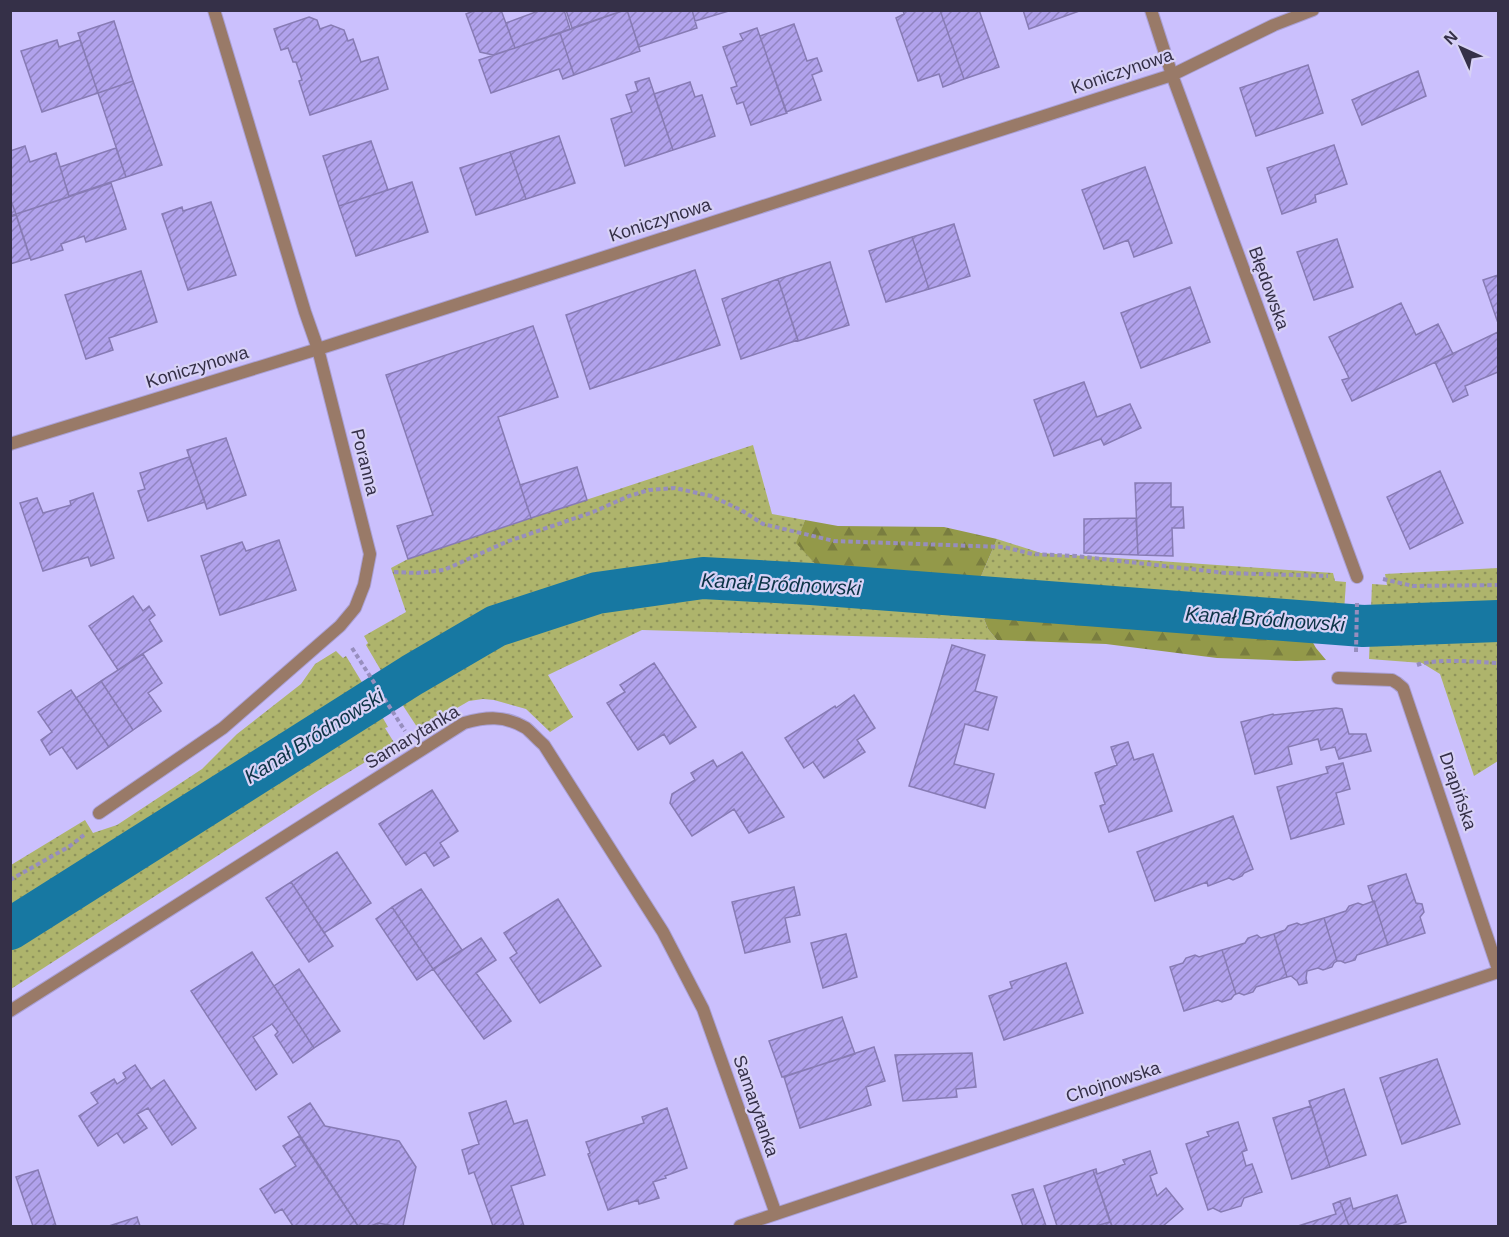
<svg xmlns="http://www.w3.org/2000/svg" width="1509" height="1237" viewBox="0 0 1509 1237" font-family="Arial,sans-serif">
<defs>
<pattern id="grass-dots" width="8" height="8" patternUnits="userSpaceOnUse" patternTransform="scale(1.5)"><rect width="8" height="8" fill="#aeb46c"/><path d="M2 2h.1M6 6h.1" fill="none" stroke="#8e935b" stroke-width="1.8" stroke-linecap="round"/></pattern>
<pattern id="forest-firs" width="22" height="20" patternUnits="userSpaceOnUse" patternTransform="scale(1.5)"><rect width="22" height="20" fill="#939949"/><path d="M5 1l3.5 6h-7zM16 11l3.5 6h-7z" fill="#797d3f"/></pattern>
<pattern id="building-hatch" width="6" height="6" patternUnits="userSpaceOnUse" patternTransform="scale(1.5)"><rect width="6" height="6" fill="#b1a2ec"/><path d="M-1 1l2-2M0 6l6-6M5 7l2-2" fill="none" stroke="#9184c1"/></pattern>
</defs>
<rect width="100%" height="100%" fill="#cbc0fd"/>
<path fill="url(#grass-dots)" d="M753,445l19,69 33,6 -8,23 20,23 13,7 -65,-7 -51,-2 -117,16 -70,20 -45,18 -50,25 -49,31 -17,-29 2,-2 -4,-7 42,-24 -15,-44 17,-9 35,-12z
M997,539l44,14 292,20 2,8 11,1 -2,30 -200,-16 -165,-15z
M1498,568v42l-35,1 -92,-1 1,-26 15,1 -2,-11z
M696,591c100,2 200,11 300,19l-12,9 4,10 9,11 -355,-10 -94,45 25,42 -23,15 -24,-23 -32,-9 -11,-1 -14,2 -50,29 -21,-32 3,-1 3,-6 5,-4 81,-44 83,-32 31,-7z
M1370,635l128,3v123l-24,15 -34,-102 -18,-11 -53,-4z
M336,651l7,7 3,-2 20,33 -355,224v-48l74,-45 8,13 24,-8 85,-56 35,-35 64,-50 14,-20z
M379,711l9,16 -3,1 10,16 -74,45 -310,200v-46l36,-21 155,-101z"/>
<path fill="url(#forest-firs)" d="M805,520l33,6 106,1 53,12 -18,42 -149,-8 -13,-7 -21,-23z
M996,610l312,24 8,14 10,12 -30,1 -79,-3 -111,-14 -109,-4 -9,-11 -4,-10z"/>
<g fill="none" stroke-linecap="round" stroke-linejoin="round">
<path stroke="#1778a2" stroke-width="42" d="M10,929l402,-254 84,-49 101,-33 106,-15 108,6 552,42 135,-5"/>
</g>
<path fill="url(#building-hatch)" stroke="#877bb4" stroke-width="1.5" d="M476,10h25l14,38 -22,7 -13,-3 -14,-38z
M541,10h23l6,19 -55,19 -9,-25z
M566,10h59l-53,18z
M625,10h2l13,41 -66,24 -14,-42z
M627,10h65l5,18 -58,19z
M692,10h37v1l-34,10z
M903,10h37l24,69 -21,8 -4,-13 -21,7 -22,-63 8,-4z
M940,10h39l20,57 -35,12z
M1023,10h59l-53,19z
M309,17l8,3 3,9 11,-4 13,5 4,11 5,-2 8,23 17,-5 10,32 -78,26 -11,-34 3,-1 -6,-18h-3l-5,-14 -7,2 -7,-21z
M114,21l19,60 -35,12 -20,-60z
M794,24l13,37 10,-3 5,13 -10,4 9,25 -35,12 -26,-76z
M757,28l30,85 -36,12 -8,-23 -6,2 -6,-16 6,-2 -14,-39 20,-7 -3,-6z
M560,33l14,42 -11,4 -4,-10 -68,24 -12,-33z
M57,40l2,7 21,-7 18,53 -56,19 -21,-61z
M1308,65l15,48 -67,23 -16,-48z
M1418,71l8,25 -64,29 -10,-25z
M649,78l24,72 -48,16 -14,-47 21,-7 -6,-17 12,-4 -3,-9z
M133,81l29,84 -36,12 -28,-84z
M690,82l5,15 7,-2 13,41 -42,14 -19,-56z
M559,136l16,47 -49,16 -16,-47z
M371,141l17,49 -49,16 -16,-50z
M1334,145l13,39 -32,11 1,7 -34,12 -15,-46z
M25,146l5,16 26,-9 13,44 -53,17 -6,-16v-47z
M116,148l10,29 -57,19 -9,-29z
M510,152l16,47 -50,16 -16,-47z
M1145,167l27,76 -38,14 -6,-17 -24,9 -22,-59z
M412,182l16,50 -72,24 -17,-50z
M111,183l15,46 -40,13 -2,-6 -23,8 2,6 -32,10 -15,-46z
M10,198l6,16 -6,2z
M211,202l25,73 -48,15 -26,-76 20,-7 1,4z
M16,215l14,43 -20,6v-47z
M954,224l16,52 -41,13 -17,-52z
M912,237l17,52 -43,13 -17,-51z
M1337,239l16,48 -39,13 -17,-48z
M830,262l19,63 -51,16 -20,-62z
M695,270l25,75 -130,44 -24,-74z
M141,271l16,51 -48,16 4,12 -27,9 -21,-64z
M1498,275v48l-15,-43z
M778,279l20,61 -57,19 -19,-60z
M1190,287l20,55 -69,26 -20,-55z
M1401,303l15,32 22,-11 15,30 -101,47 -10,-21 7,-2 -20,-41z
M533,326l25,71 -60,20 33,101 -123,41 -11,-33 36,-11 -47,-140z
M1498,332v40l-33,14 3,9 -15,7 -18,-40z
M1084,382l13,35 33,-13 11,24 -37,17 -3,-6 -47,17 -20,-56z
M226,438l20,57 -39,14 -20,-59z
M189,457l16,45 -57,19 -10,-30 7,-2 -5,-16z
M577,467l10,33 -56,18 -11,-33z
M1440,471l23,52 -53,26 -23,-52z
M1135,483h36v24h12l1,21h-12l1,28 -35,-1z
M93,493l21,65 -23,8 -3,-9 -45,14 -23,-68 17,-5 6,15 28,-8 -1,-4z
M1136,518l2,37 -54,-2v-34z
M279,540l17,50 -76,25 -19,-59 41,-14 4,9z
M133,596l10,15 6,-5 6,9 -6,5 13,21 -44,29 -29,-44z
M952,645l33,10 -10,36 22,6 -9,33 -23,-6 -11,40 40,10 -9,34 -76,-22z
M143,654l19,29 -14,10 13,18 -28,19 -32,-49z
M654,663l42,64 -26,17 -6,-10 -26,16 -31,-47 18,-11 -5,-7z
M101,681l32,49 -24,17 -33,-49z
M71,690l38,57 -32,22 -15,-22 -12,8 -9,-15 11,-8 -14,-20z
M854,695l21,33 -18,12 8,12 -41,26 -11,-16 -9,6 -19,-30 50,-32 1,2z
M1336,708l6,1 7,25h17l5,17 -32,8 -4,-12 -14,3 -3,-11 -30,8 4,17 -37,10 -14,-52 32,-8 1,1z
M1128,742l6,18 19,-6 19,57 -63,21 -9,-26 5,-2 -10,-31 22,-8 -6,-18z
M742,752l42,65 -35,16 -15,-24 -42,27 -22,-33 2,-9 23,-14 -4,-7 22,-13 4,7z
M1343,763l7,26 -14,4 8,31 -53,15 -14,-52 51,-14 -2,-6z
M432,790l26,41 -18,12 9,14 -15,9 -9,-14 -19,13 -27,-41z
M1233,816l20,53 -9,4 -2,3 -9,4 -4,-2 -21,8 -1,-4 -52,19 -18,-49z
M337,852l34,51 -47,30 -33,-51z
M1406,874l10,29 6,1 2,8 -4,5 5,16 -37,12 -14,-44 -1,1 -5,-16z
M291,882l42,64 -24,16 -43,-64z
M794,887l6,28 -15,3 5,24 -45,11 -13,-51z
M421,889l41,61 -29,19 -41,-62z
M558,899l43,67 -61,37 -30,-45 7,-5 -13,-20z
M1374,901l14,44 -31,10 -2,5 -10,3 -4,-2h-4l-13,-43 22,-7 3,-5 9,-3 5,2z
M392,907l41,62 -16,11 -41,-61z
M1324,918l13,43 -3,2 -2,4 -9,3 -5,-2 -11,3 -1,7 1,5 -8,2 -2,-4 -6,-5 -4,1 -13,-43 11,-4 3,-4 9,-3 4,2z
M846,934l11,43 -34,11 -12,-45z
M1274,934l13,43 -31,10 -3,5 -9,3 -5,-2 -3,1 -14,-44 23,-7 3,-5 9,-3 4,3z
M481,938l15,22 -20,13 35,48 -27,18 -51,-70z
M1222,950l14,44 -2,1 -3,4 -9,3 -4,-2 -34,11 -14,-44 13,-4 3,-5 9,-3 4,2z
M252,952l62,96 -21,15 -18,-28 3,-3 -6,-8 -19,13 24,37 -21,16 -65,-99z
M1066,963l17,50 -79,27 -15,-44 23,-8 -2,-6z
M299,969l41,62 -26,17 -40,-62z
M842,1017l13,37 -73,23 -13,-36z
M874,1047l11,34 -19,6 5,18 -71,23 -16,-51z
M972,1053l4,34 -20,2 1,8 -54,4 -8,-46z
M1437,1059l23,65 -58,20 -22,-66z
M135,1065l16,24 13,-9 32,48 -24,17 -24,-37 -11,6 10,14 -23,15 -7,-10 -19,13 -19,-30 19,-13 -7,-10 23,-14 3,5 9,-6 -3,-5z
M1344,1089l22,66 -36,12 -21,-66z
M506,1101l8,23 13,-4 18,55 -34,11 13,40h-31l-19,-54 -5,2 -7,-24 17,-6 -10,-31z
M310,1103l15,23 74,15 17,26 -13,59h-9l-16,-3 -7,3h-13l-70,-109z
M1311,1106l19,61 -38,12 -19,-61z
M667,1108l20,60 -22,8 1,2 -13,4 6,16 -20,6 -1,-4 -30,10 -20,-56 2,-1 -4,-11 58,-19 -2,-6z
M1238,1122l9,28 -5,2 4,14 6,-2 10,28 -18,6 -3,8 -20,6 -8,-4 -5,2 -22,-66 23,-8 -2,-4z
M299,1136l59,90h-65l-11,-17 -7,4 -15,-24 36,-23 -13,-20z
M1150,1151l7,22 -7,3 7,20 9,-8 17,21 -20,17h-51l-19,-56 3,-1 1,5 28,-10 -2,-4z
M38,1170l18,56h-23l-17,-49z
M1093,1170l17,52 -14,4h-39l-13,-40z
M1033,1189l13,37h-23l-11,-31z
M1397,1195l9,27 -14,4h-43l-9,-25 10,-3 3,11z
M1340,1201l9,25h-51l38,-12 -3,-10z
M137,1217l3,9h-31z
M1110,1222l2,4h-16z
M378,1223l16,3h-23z"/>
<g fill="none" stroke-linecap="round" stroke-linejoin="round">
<g stroke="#aaa0d5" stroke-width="14">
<path id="street" d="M1151,10l21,65 185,502
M10,444l308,-95 854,-274 102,-50 39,-15
M1338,678l54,2 5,3 6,5 95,281
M99,813l124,-85 117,-102 15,-18 9,-23 6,-31 -52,-205 -13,-37 -91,-302
M10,1011l454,-288c22,-6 40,-8 62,5 6,5 12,12 18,17l119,187 40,77 73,205
M740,1226l758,-254"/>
</g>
<path stroke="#978ebe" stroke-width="4" stroke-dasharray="4.5 3" stroke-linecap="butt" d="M394,572l23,1 27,-3 62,-28 87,-30 36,-16 20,-6 26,-2 36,8 30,14 22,14 71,17 170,6 28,7 44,2 150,17 102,3
M1383,579l30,7 85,-1
M352,648l53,83
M1356,652l1,-49
M1417,665c21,-7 59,-3 81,-2
M10,880l60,-34 14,-11"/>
<use href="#street" stroke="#997a68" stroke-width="12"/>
</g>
<g text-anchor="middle" stroke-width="4.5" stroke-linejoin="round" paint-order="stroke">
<g font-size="18" fill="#353048" stroke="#d7d1f6">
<text transform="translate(1122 71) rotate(-19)" y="6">Koniczynowa</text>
<text transform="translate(660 220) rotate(-18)" y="6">Koniczynowa</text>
<text transform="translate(1269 288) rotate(70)" y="6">Błędowska</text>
<text transform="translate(197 367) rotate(-17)" y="6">Koniczynowa</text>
<text transform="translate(365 462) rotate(76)" y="6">Poranna</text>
<text transform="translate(412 737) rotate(-31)" y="6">Samarytanka</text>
<text transform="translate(1458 791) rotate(71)" y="6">Drapińska</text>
<text transform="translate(1113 1082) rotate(-18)" y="6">Chojnowska</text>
<text transform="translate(756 1106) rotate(71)" y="6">Samarytanka</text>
</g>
<g font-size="20" font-style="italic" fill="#0c3446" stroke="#d7d1f6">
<text transform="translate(781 584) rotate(3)" y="7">Kanał Bródnowski</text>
<text transform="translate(1265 619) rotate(4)" y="7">Kanał Bródnowski</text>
<text transform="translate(314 736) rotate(-32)" y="7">Kanał Bródnowski</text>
</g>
</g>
<rect width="1509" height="1237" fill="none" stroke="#353048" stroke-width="24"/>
<g transform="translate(1461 48) rotate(315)" stroke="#d7d1f6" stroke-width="4.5" paint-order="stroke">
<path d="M0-4.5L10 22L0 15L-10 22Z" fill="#353048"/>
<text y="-9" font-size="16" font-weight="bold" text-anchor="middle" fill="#353048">N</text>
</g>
</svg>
